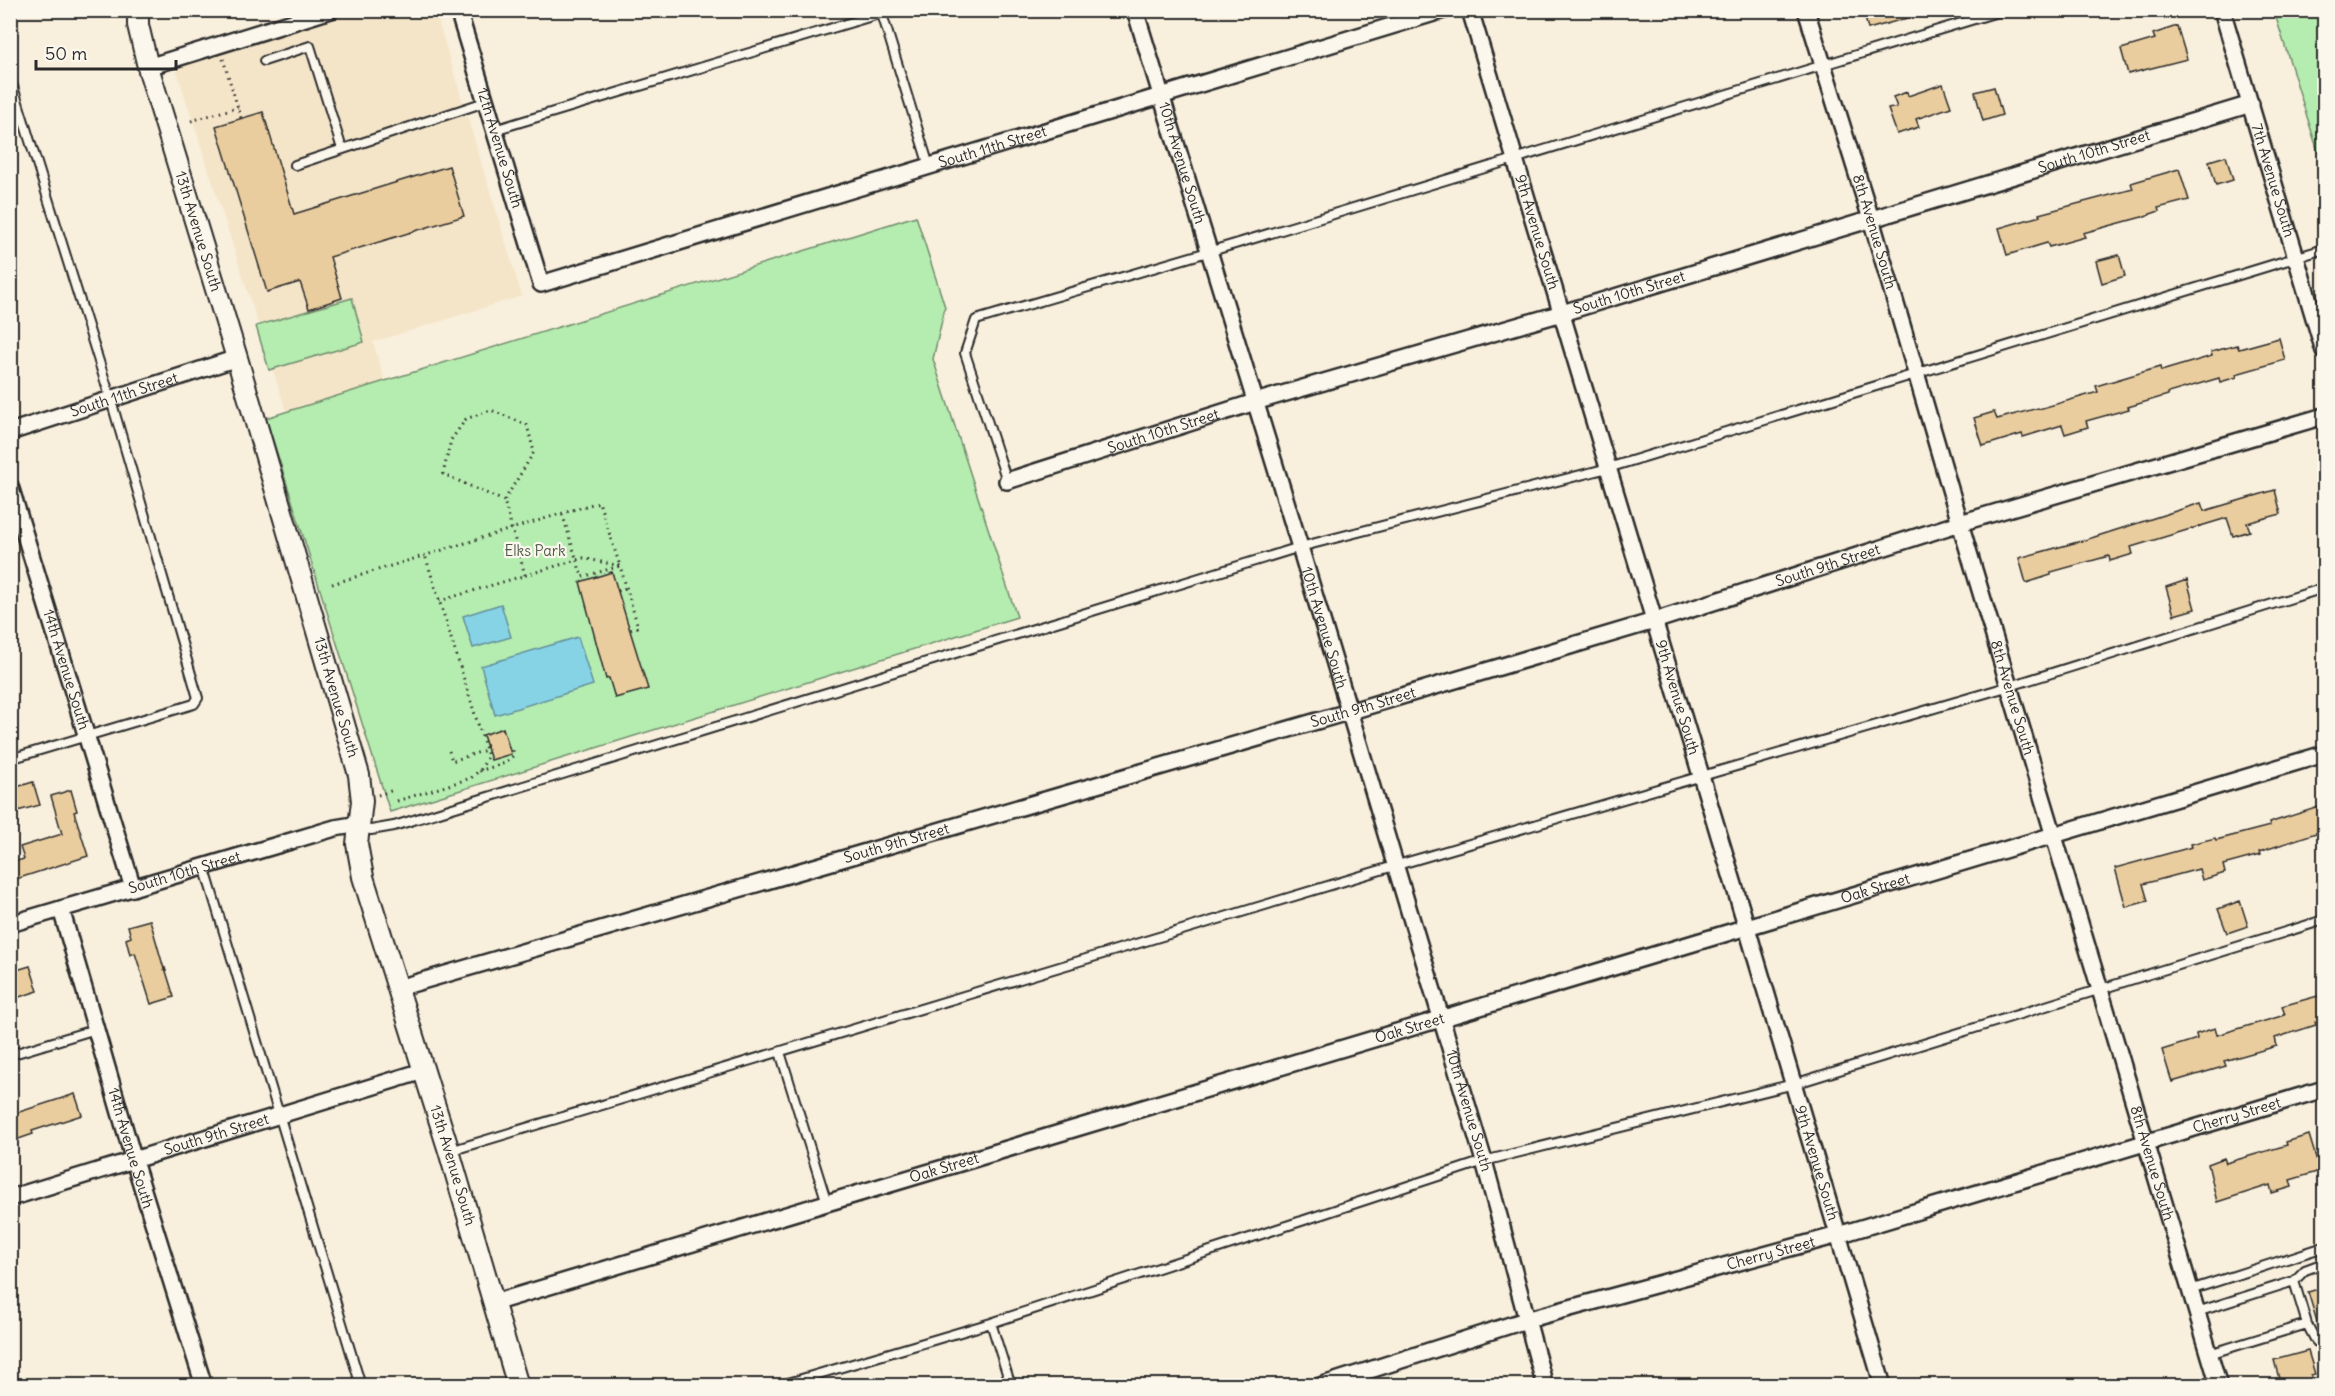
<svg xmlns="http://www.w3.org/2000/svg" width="2335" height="1396" viewBox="0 0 2335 1396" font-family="Delius,sans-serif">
<rect width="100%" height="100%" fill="#f8efdc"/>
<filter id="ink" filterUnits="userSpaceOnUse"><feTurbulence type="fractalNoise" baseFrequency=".0167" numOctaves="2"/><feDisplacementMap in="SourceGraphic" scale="12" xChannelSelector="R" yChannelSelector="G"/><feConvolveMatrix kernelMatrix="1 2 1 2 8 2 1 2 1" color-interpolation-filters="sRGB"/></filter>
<g filter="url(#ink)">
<path fill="#f4e5c9" d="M329,11h106l87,285 -149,46 65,215 -97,25 -168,-523z"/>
<path fill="#b5ecaf" stroke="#708c6d" stroke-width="1.5" d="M2274,11h50v160z
M916,216l29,91 -12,52 84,258 -627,195 -124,-394z
M352,298l12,44 -95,28 -13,-44z"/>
<path fill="#87d3e6" stroke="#62909b" stroke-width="1.5" d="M501,604l10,33 -38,11 -10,-32z
M578,637l15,48 -98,30 -14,-49z"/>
<path fill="#eacd9e" stroke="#2b2b2b" stroke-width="1.5" d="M1863,10h54l1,5 -50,14z
M2177,26l10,33 -59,15 -7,-25 34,-10 -2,-5z
M1943,84l8,23 -35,12 3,8 -22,7 -9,-25 9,-2 -4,-10 14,-5 1,4z
M1994,87l8,28 -19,6 -8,-29z
M263,112l31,102 155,-48 15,50 -134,41 12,41 -33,11 -9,-27 -33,10 -51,-166z
M2226,156l7,24 -17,5 -7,-24z
M2179,169l10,31 -31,8 1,3 -17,6 -59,16 2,4 -36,10 -2,-4 -40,12 -8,-27 41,-12 -1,-2 94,-25 -2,-6z
M2119,255l6,21 -23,7 -6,-22z
M2279,338l6,22 -49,14 1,3 -17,5 -1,-4 -51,15v2l-40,12 1,2 -43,12 2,6 -23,7 -3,-9 -39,12 -1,-3 -39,12 -9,-28 20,-6 3,7 41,-11 1,1 59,-17 -2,-6 64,-19 1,4 51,-15 -1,-4 26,-7 2,4z
M2275,490l6,24 -34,9 3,8 -17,5 -6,-18 -96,29 2,7 -23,7 -1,-5 -58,16v3l-25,8 -7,-25 66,-18 116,-37 3,8z
M612,572l36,117 -33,9 -6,-20 -3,1 -26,-97z
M2187,580l8,29 -21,6 -8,-28z
M503,728l8,26 -20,6 -8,-25z
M33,782l7,23 -30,8v-24z
M71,790l6,21 -3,1 14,44 -78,25v-18l14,-4 -4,-12 42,-13 -11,-38z
M2325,805v25l-66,22 1,3 -37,10 2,8 -23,7 -3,-11 -56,15 5,17 -22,6 -11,-39 77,-21 -1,-3 24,-6 1,2 54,-14 -1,-3z
M2240,901l8,25 -21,7 -9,-24z
M150,920l14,49 1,-1 9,29 -23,7 -16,-51 -5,2 -4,-16 5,-2 -3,-11z
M30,966l8,25 -28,9v-28z
M2325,994v27l-10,1 1,3 -41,13 2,8 -53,15 2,5 -54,16 -10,-32 35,-11 -1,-5 19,-6 2,7 68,-20 -3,-9z
M75,1094l7,21 -50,16 1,3 -23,8v-27z
M2309,1135l11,36 -30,9 2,7 -20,6 -2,-8 -53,17 -9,-38 16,-6 2,5 61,-18 -1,-3z
M2325,1287v47l-4,1 -13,-43z
M2308,1351l7,23 -4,1 3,11h-33l-7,-26z"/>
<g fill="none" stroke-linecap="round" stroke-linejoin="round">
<g stroke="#2b2b2b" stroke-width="12">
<path id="service" d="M882,14l47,152
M264,61l46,-15 32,103
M10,77l101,323 87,298 -4,6 -184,55
M494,130l398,-120
M295,165l190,-63
M1007,481l-42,-128 11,-33 259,-76 769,-234
M359,829l12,1 23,-4 906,-279 308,-79 716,-219
M204,866l157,520
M780,1052l47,151
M10,1055l86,-26
M450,1151l944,-285 616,-180 314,-98
M2294,1281l11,-11 19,-7
M2190,1290l134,-43
M2197,1312l97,-31 13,43 -98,30
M991,1323l20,63
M2307,1324l10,19 7,2
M778,1386l213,-63 493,-162 310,-77 530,-164"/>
</g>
<g stroke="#2b2b2b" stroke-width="20">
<g id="minor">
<path id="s1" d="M458,10l83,274 903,-274"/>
<path id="s2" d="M1135,10l165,537 184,614 61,225"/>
<path id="s3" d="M1470,10l277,918 136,458"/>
<path id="s4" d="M1806,10l65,209 89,304 259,863"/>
<path id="s5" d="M2222,10l102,341"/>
<path d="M148,67l183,-57"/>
<path id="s6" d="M10,432l227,-74"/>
<path id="s7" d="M1007,481l248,-79 307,-89 689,-209"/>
<path id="s8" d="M10,486l123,402"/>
<path id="s9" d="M61,909l73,252 70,225"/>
<path id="s10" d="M10,924l325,-96 24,-4"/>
<path id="s11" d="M398,988l950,-276 306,-91 306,-98 364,-107"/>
<path id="s12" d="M10,1198l413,-127"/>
<path id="s13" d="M493,1303l1831,-549"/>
<path id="s14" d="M1320,1386l206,-66 312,-85 486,-146"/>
</g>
</g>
<g stroke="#2b2b2b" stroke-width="24">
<g id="tertiary">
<path id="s15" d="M138,10v15l10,42 89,291 122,417 3,26 -5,43 6,33 86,274 69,235"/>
</g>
</g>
<path stroke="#2b2b2b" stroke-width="3" stroke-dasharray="1.5 4.5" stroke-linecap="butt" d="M223,59l18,59
M191,121l47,-14
M504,501l-61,-27 8,-34 15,-21 25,-9 36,15 7,27 -30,49 21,74
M332,584l267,-82 21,64 -38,11 -20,-64
M618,591l8,-3
M439,601l144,-43 37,8 18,61 -8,3
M449,751l3,10 34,-11
M479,771l26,-8 8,-7v-10
M378,795l16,-5
M397,801l74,-23 10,-9 7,-13 -63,-201"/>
<use href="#service" stroke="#fbf7ec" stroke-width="8"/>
<use href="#minor" stroke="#fbf7ec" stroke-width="15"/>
<use href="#tertiary" stroke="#fbf7ec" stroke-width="20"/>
</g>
</g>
<g text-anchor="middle" stroke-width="4.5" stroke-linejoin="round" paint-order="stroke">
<g font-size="15" fill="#2b2b2b" stroke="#fbf7ec">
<text dy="5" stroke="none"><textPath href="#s1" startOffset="144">12th Avenue South</textPath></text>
<text dy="5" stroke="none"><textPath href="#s1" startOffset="758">South 11th Street</textPath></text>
<text dy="5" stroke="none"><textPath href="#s7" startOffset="1136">South 10th Street</textPath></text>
<text dy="5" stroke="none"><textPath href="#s2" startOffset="160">10th Avenue South</textPath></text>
<text dy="5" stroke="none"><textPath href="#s5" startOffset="178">7th Avenue South</textPath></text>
<text dy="5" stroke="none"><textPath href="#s15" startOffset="230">13th Avenue South</textPath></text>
<text dy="5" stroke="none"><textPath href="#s3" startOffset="232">9th Avenue South</textPath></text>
<text dy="5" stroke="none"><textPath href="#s4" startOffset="232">8th Avenue South</textPath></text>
<text dy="5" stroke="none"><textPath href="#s7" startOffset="650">South 10th Street</textPath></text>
<text dy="5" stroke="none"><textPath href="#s6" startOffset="120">South 11th Street</textPath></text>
<text dy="5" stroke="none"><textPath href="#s7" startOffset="164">South 10th Street</textPath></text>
<text dy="5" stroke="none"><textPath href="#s11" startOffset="1491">South 9th Street</textPath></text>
<text dy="5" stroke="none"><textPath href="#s2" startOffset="646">10th Avenue South</textPath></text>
<text dy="5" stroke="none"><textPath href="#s8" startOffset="192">14th Avenue South</textPath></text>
<text dy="5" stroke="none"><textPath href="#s15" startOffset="716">13th Avenue South</textPath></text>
<text dy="5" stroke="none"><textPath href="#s3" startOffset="718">9th Avenue South</textPath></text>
<text dy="5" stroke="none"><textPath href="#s4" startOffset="718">8th Avenue South</textPath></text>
<text dy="5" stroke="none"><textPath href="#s11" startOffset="1005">South 9th Street</textPath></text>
<text dy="5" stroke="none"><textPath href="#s11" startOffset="519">South 9th Street</textPath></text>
<text dy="5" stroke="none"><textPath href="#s10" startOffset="182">South 10th Street</textPath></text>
<text dy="5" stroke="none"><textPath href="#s13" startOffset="1443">Oak Street</textPath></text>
<text dy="5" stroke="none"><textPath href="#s13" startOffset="957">Oak Street</textPath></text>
<text dy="5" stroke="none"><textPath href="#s2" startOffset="1150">10th Avenue South</textPath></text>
<text dy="5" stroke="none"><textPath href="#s14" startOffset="956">Cherry Street</textPath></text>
<text dy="5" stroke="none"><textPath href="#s12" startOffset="216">South 9th Street</textPath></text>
<text dy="5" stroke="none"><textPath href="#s9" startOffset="249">14th Avenue South</textPath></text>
<text dy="5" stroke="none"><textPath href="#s3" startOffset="1204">9th Avenue South</textPath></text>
<text dy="5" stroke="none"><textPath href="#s4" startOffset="1204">8th Avenue South</textPath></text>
<text dy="5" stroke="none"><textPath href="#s15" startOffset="1202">13th Avenue South</textPath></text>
<text dy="5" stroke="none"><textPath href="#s13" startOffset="471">Oak Street</textPath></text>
<text dy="5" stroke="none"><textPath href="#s14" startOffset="470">Cherry Street</textPath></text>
</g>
<g font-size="15" fill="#4e5b4c" stroke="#fbf7ec">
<text x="535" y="556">Elks Park</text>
</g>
</g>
<rect width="2335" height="1396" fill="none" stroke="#fbf7ec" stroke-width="36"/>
<rect x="18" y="18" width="2299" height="1360" fill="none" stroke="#2b2b2b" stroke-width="2" filter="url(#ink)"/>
<path d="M36 60v9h140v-9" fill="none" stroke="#2b2b2b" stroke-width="3"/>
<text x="45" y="60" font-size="18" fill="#2b2b2b" stroke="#fbf7ec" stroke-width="4.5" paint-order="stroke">50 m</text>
</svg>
